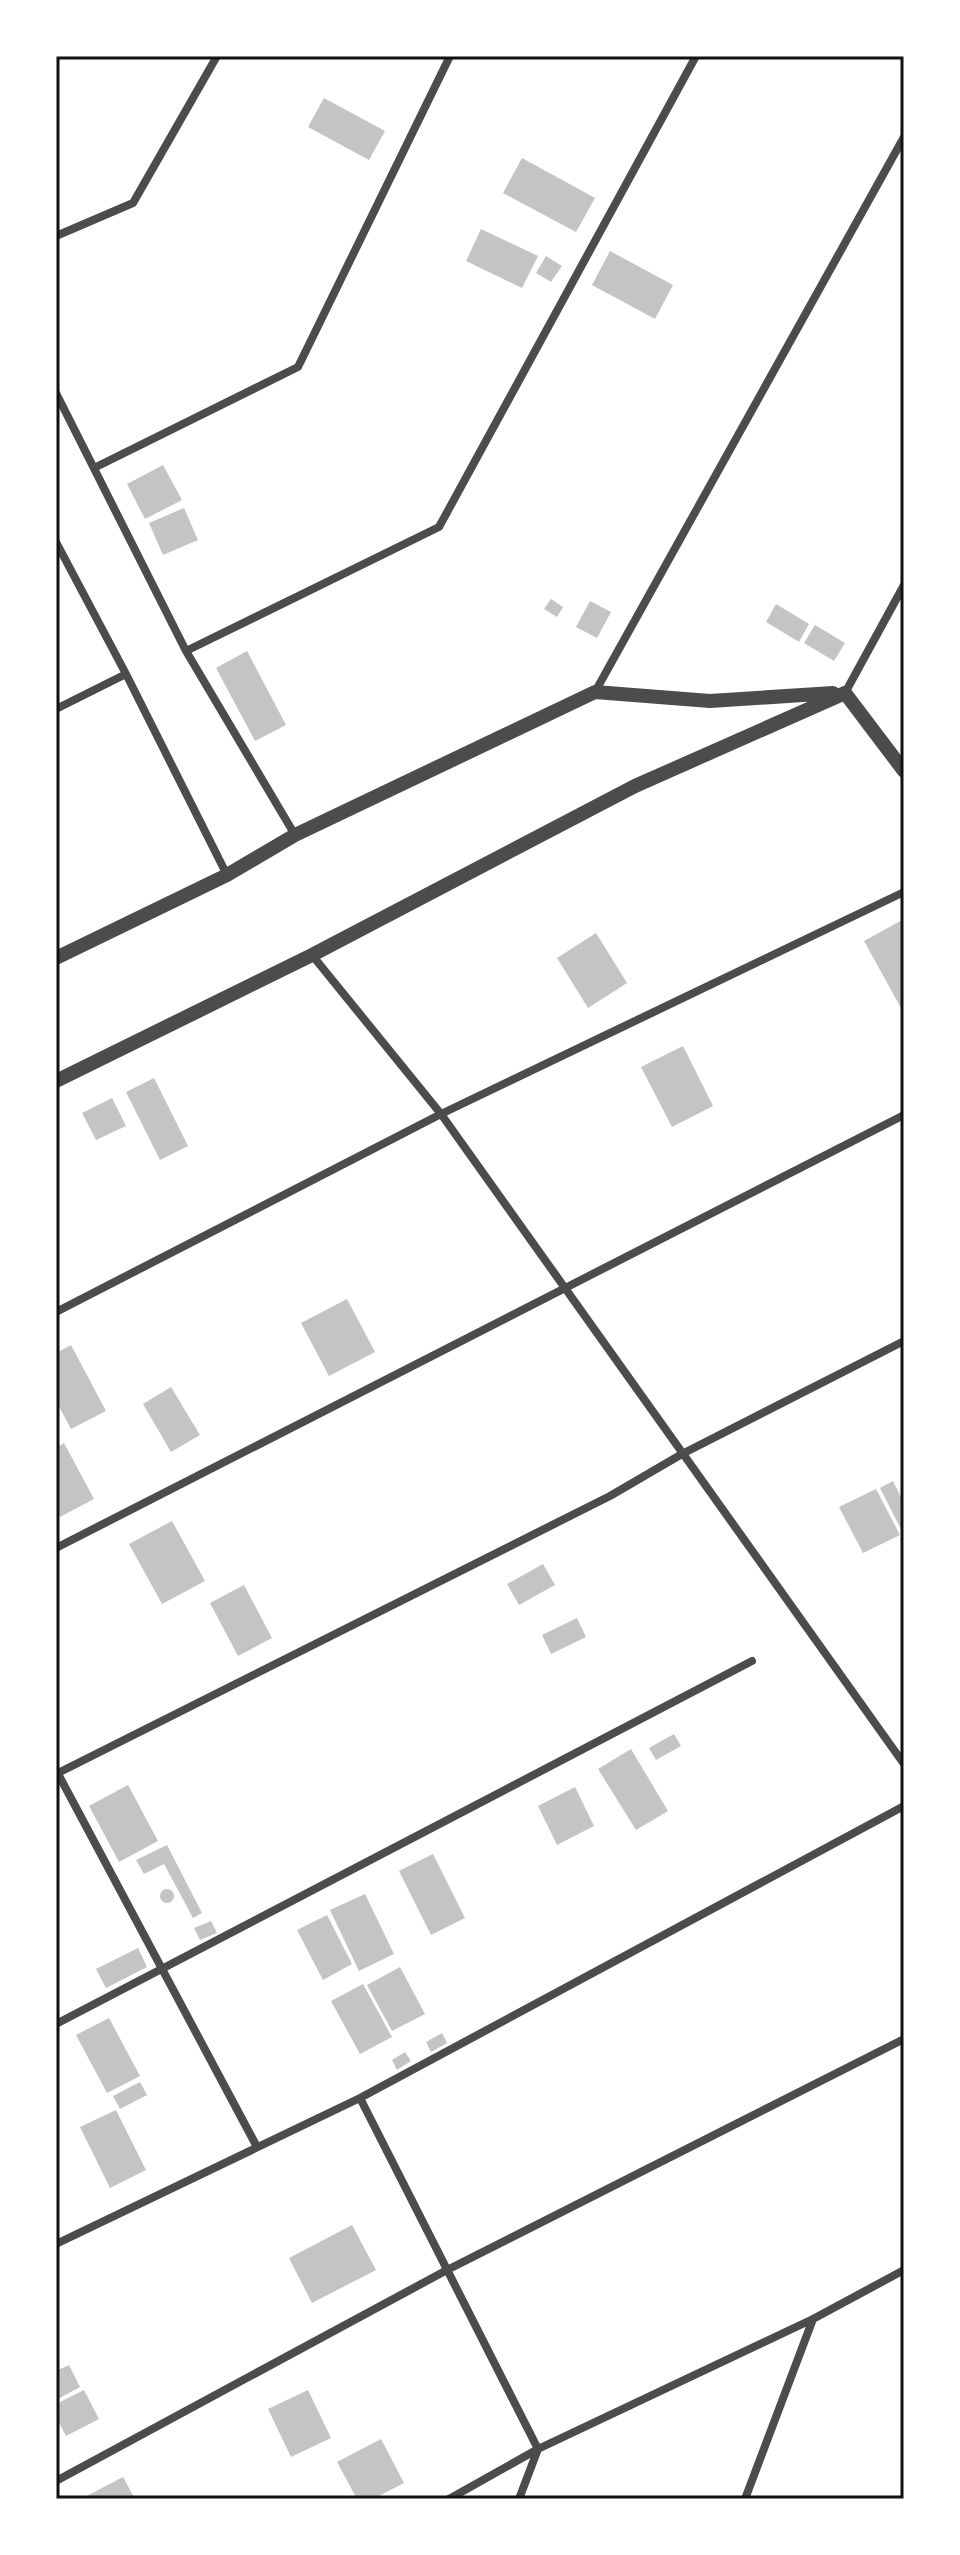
<svg xmlns="http://www.w3.org/2000/svg" width="960" height="2555" viewBox="0 0 960 2555" font-family="Commissioner,sans-serif">
<rect width="100%" height="100%" fill="#fff"/>
<path fill="#c4c4c4" d="M324,98l61,33 -16,29 -61,-33z
M522,158l73,40 -19,34 -73,-39z
M481,229l57,27 -16,32 -56,-27z
M610,251l63,34 -18,34 -63,-34z
M546,256l16,10 -11,16 -15,-9z
M163,465l19,35 -37,19 -18,-35z
M184,508l14,32 -35,15 -14,-32z
M551,599l12,8 -6,10 -13,-8z
M590,601l21,11 -14,26 -21,-11z
M776,604l33,20 -10,18 -33,-20z
M815,625l30,18 -11,18 -30,-18z
M247,651l39,74 -31,16 -39,-73z
M904,919v88l-3,1 -37,-67z
M596,933l31,50 -39,25 -31,-50z
M683,1046l30,60 -41,21 -31,-60z
M154,1078l34,68 -28,14 -34,-68z
M112,1098l14,28 -30,14 -14,-27z
M347,1299l28,53 -46,24 -28,-53z
M71,1345l35,66 -35,18 -15,-28v-48z
M171,1387l29,48 -29,17 -28,-48z
M64,1443l30,56 -34,18 -4,-7v-62z
M893,1481l11,22v32l-24,-47z
M876,1489l24,46 -37,18 -24,-46z
M172,1521l33,60 -43,23 -33,-60z
M543,1564l12,21 -36,20 -12,-21z
M244,1585l28,53 -34,18 -28,-53z
M577,1618l9,19 -35,17 -9,-19z
M674,1734l7,12 -25,14 -7,-12z
M631,1749l37,62 -32,19 -38,-61z
M128,1785l30,56 -39,21 -30,-56z
M575,1787l19,39 -37,19 -19,-39z
M167,1845l35,68 -9,5 -29,-54 -20,10 -8,-14z
M433,1854l32,64 -34,17 -32,-64z
M160 1896a7 7 0 1 1 14 0a7 7 0 1 1-14 0Z
M365,1894l29,60 -35,17 -29,-61z
M327,1915l25,49 -29,16 -26,-50z
M211,1921l6,12 -17,7 -6,-12z
M138,1948l9,19 -41,21 -10,-19z
M400,1967l25,47 -33,17 -25,-46z
M363,1984l29,53 -32,17 -29,-53z
M109,2018l31,58 -33,17 -31,-58z
M442,2033l5,10 -16,9 -5,-10z
M405,2052l6,9 -14,9 -5,-10z
M140,2082l7,13 -27,14 -7,-13z
M116,2110l30,60 -36,18 -30,-61z
M352,2225l24,45 -64,33 -23,-45z
M69,2365l11,22 -24,13v-29z
M84,2390l15,29 -33,17 -10,-19v-13z
M308,2390l23,48 -40,19 -23,-48z
M381,2439l23,44 -31,16h-16l-20,-37z
M123,2477l12,22h-54z"/>
<g fill="none" stroke-linecap="round" stroke-linejoin="round">
<path stroke="#4c4c4c" stroke-width="8" d="M56,236l77,-33 84,-147
M56,393l130,258 109,184
M94,468l204,-101 152,-311
M56,542l70,132 101,201
M186,651l253,-124 257,-471
M595,692l309,-555
M845,693l59,-108
M56,709l70,-35
M312,955l129,159 463,650
M56,1312l385,-198 463,-222
M56,1548l848,-433
M56,1770l201,377
M56,1774l554,-278 72,-42 222,-113
M56,2024l696,-363
M360,2098l178,351 -19,50
M56,2244l304,-146 544,-292
M56,2481l391,-211 457,-231
M449,2499l89,-50 275,-130 91,-49
M745,2499l68,-180"/>
<path stroke="#4c4c4c" stroke-width="14" d="M845,693l59,78
M56,958l171,-83 68,-40 300,-143 115,9 123,-8
M56,1081l256,-126 323,-169 210,-93"/>
</g>
<rect width="960" height="2555" fill="none" stroke="#ffffff" stroke-width="116"/>
<rect x="58" y="58" width="844" height="2439" fill="none" stroke="#111" stroke-width="3"/>
</svg>
